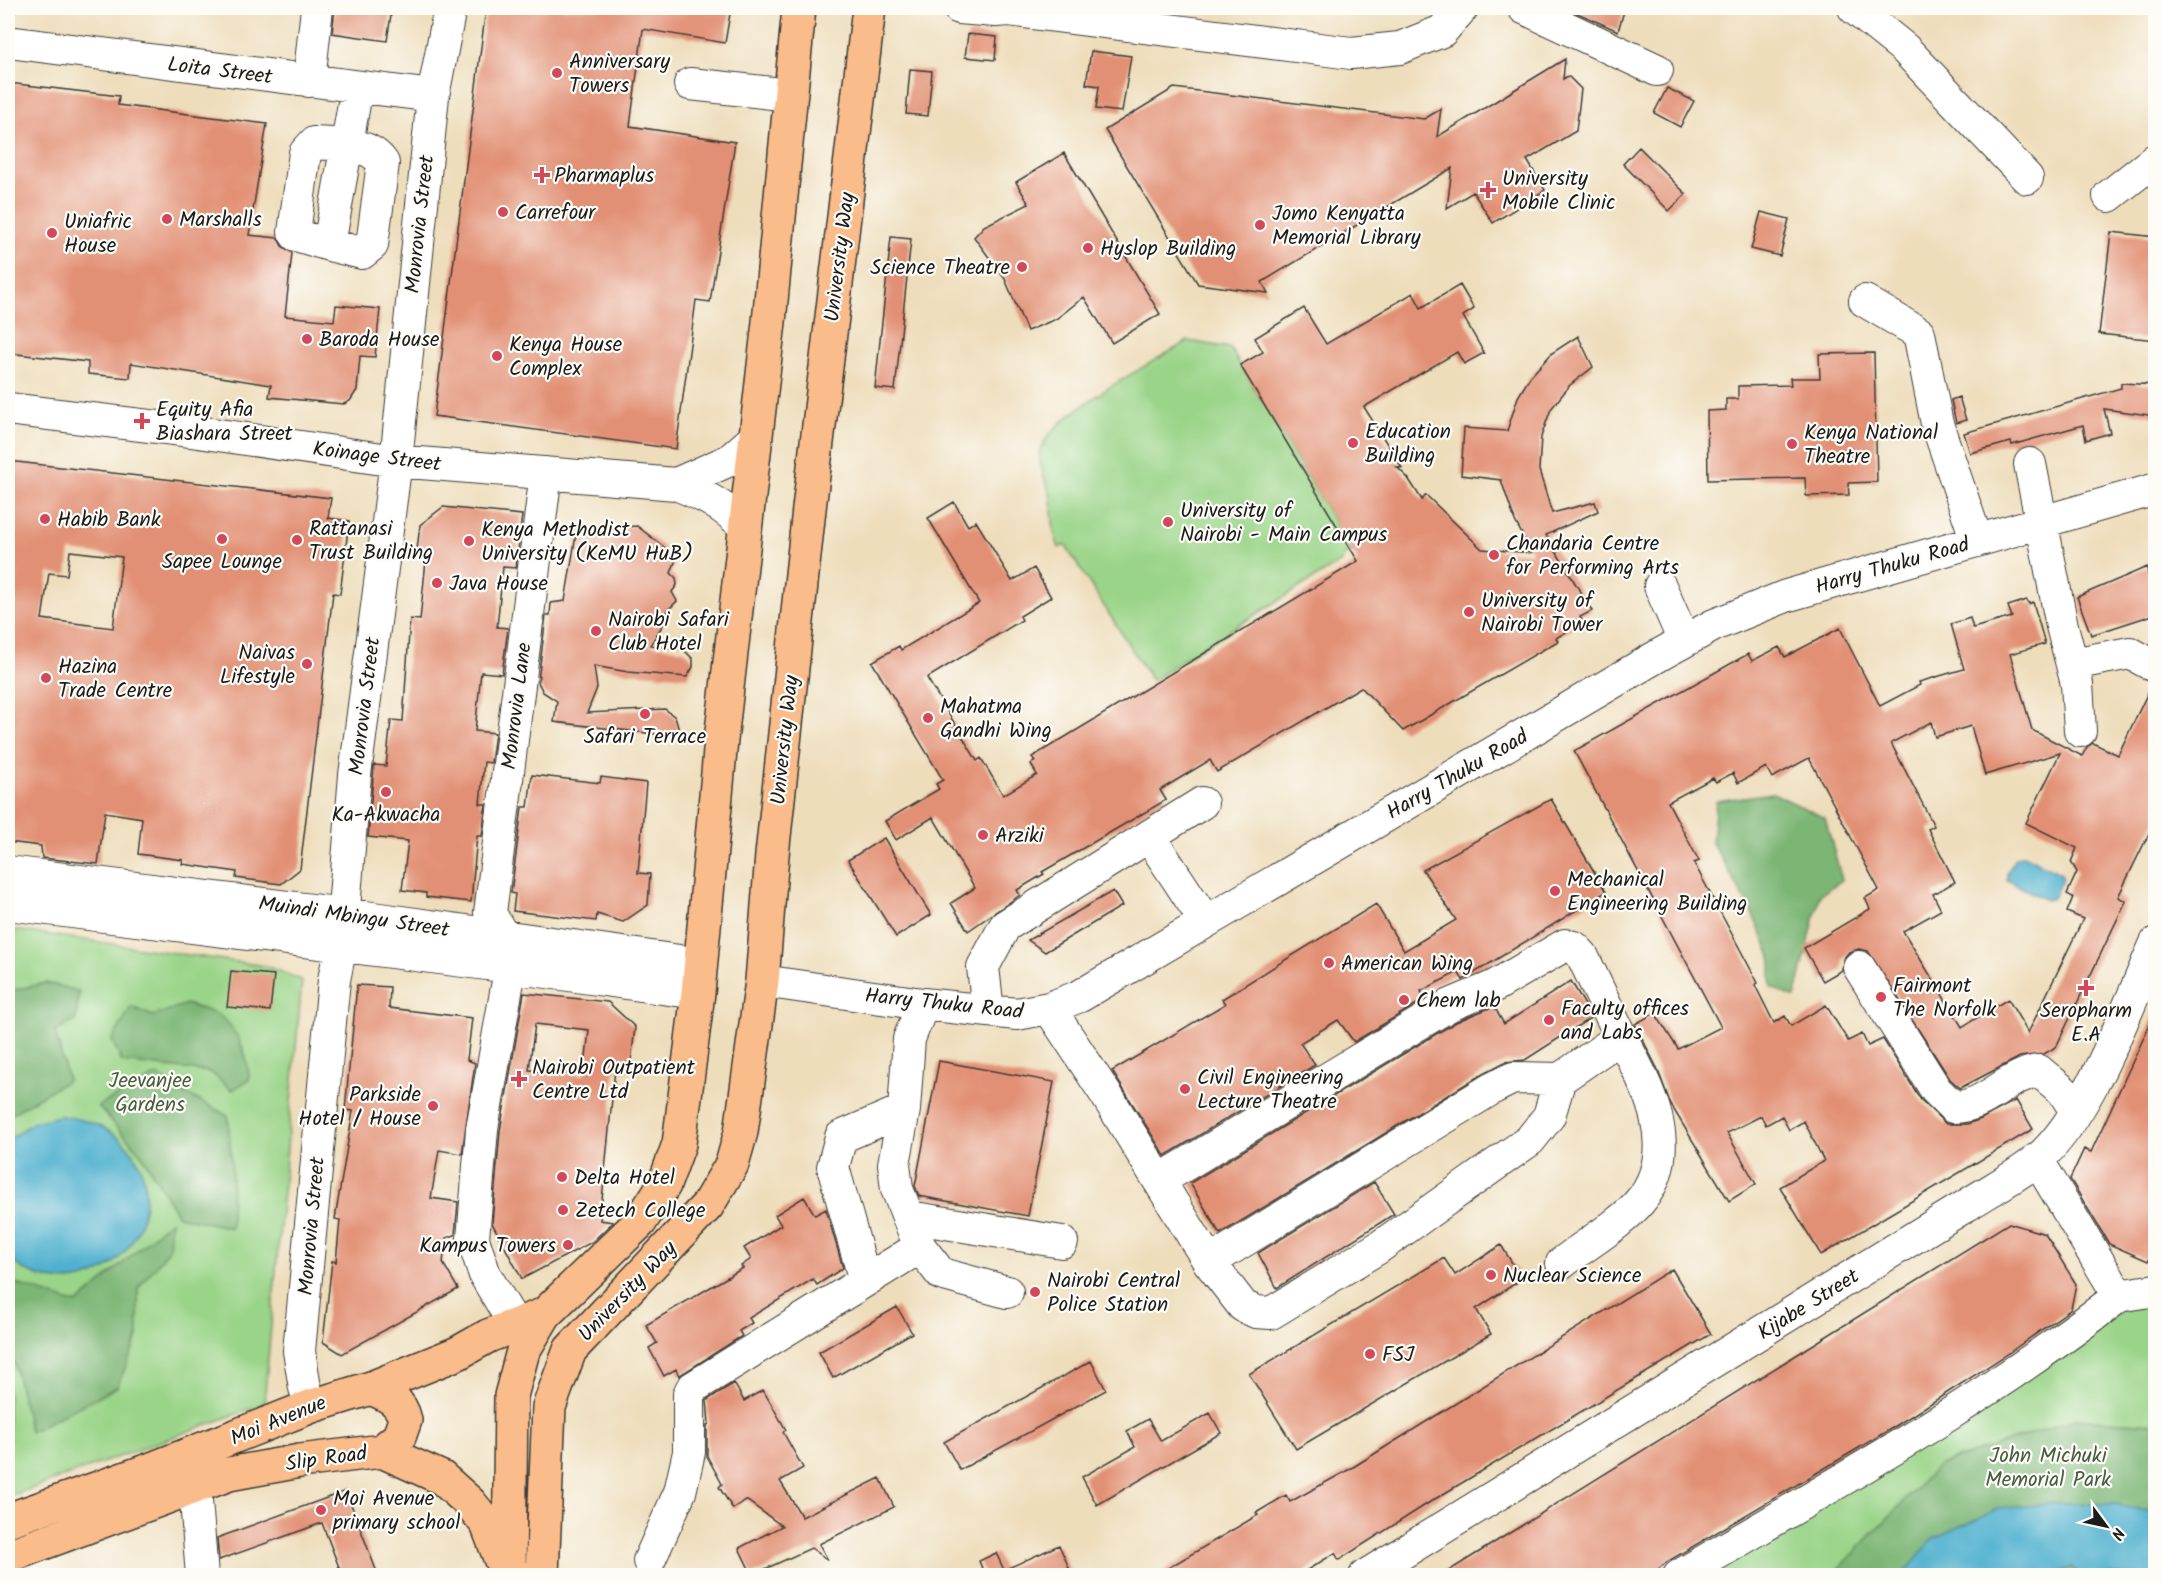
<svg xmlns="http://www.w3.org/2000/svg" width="2163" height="1583" viewBox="0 0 2163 1583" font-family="Kalam,sans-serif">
<rect width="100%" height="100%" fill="#fdfcf7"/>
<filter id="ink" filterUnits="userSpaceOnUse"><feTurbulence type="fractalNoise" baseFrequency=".0167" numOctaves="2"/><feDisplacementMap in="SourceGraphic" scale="12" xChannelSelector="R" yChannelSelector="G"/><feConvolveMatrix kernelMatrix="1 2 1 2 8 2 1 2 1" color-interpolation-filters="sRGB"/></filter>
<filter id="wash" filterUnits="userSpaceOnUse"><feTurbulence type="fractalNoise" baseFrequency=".008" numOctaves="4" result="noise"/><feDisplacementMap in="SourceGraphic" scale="24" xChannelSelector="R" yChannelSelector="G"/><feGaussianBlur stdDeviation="1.35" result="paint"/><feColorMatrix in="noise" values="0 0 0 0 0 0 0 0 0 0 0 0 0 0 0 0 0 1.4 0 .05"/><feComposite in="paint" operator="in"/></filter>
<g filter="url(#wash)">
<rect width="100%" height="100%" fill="#edb"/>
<path fill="#9ad488" stroke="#5b7852" stroke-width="1.5" d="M1188,341l42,7 123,205h-7l-5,9 -156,96 -33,23 -87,-136 -6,3c-7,-17 -6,-32 -8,-50 -3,-15 -15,-33 -10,-49 10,-34 114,-88 147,-108z
M8,929l257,37 37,14 -38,424 -256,93z
M2155,1290v285l-476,1z"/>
<path fill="#7bb674" stroke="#4c6948" stroke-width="1.5" d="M1773,793l52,25 17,62 -22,15 -25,103 -24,-11v-31l-22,-50 -37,-63 4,-42z
M46,983l33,8 -3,29 -21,12 13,48 -60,36v-125z
M186,1004c10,4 26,6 35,13 18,13 28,43 28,63l-17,10 -22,-18 -88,-10 -10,-22 19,-33 22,9z
M157,1075l24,16 47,25 4,52 -1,60 -53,-12 -36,-61 -44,-49z
M171,1220l-2,30 -31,38v49l-21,50 -87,45 -17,-74 -5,-2v-75l69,23z
M2075,1419l80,5v151l-323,1 107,-111z"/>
<path fill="#50b1cf" stroke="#366676" stroke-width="1.5" d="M2023,855l37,18 3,4 -10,21 -7,2 -39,-20v-7l8,-15z
M60,1116c148,16 81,204 -29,157 -8,-3 -16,-10 -23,-15v-118l26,-18z
M2058,1503l59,1 38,9v62h-75l-8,-7 -25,8 -144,-1 30,-36 65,-30z"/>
<g id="blocks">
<path fill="#e29075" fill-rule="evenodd" d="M335,8h57l-5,33 -55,-8z
M486,8h245l-6,35 -82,-14 -13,97 105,16 -25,160 -14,-2 -20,149 -242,-33z
M1566,8h59l-7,23z
M968,34l29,3 -2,23 -30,-3z
M1091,51l40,5 -9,56 -26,-3 3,-23 -13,-2z
M1565,59l-2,20 5,-3 13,13 -5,42 -49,29 18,30 -52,33 -20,-31 -26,16 5,-40 -190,114 6,11 -70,-9 -93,-154 69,-42 250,31 17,-10 -4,28z
M910,69l22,2 -4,45 -22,-2z
M8,83l111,13 -1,9 149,19 -18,111 29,3 4,8 10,7 -7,63 49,5 2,-16 44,4 -5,48 -15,-1 -3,34 -7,11 -6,3 -75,-7 2,-12 -140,-22 -1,15 -42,-4v-12l-80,-9z
M1667,88l27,13 -14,26 -26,-14z
M1639,147l47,47 -17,17 -46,-47z
M1064,153l96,161 -48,29 -28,-46 -28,22 -29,12 -22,-52 -31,-42 10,-11 45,-22 -13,-22z
M1761,212l28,7 -9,37 -29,-7z
M2111,232l45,5v103l-57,-6z
M891,237l20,2 -16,151 -20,-2z
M1460,285l14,24 -11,7 21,37 -20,11 -7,-12 -93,55 38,61 -5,-1 11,11 14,22 4,-5 56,54 50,4 -17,-32 -14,-41 -40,-5 3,-47 43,3 11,-34 12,-20 22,-24 26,-17 15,31 -23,18 -19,24 -10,28 -2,33 13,43 43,-11 3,9 -52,24 46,76 -12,6 3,5 -27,16 2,3 -155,90 -42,-44 -144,85 -7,-12 -50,30 6,10 -124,72 2,2 -27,16 3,5 -52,36 -17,-28 24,-15 -42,-71 -37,23 -11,-19 54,-32 -3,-5 7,-4 -71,-118 27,-16 2,4 78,-47 -51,-85 26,-16 14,24 8,-5 36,60 22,-13 17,29 -31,19 2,4 -95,58 50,83 4,-3 22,37 34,-20 -6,-11 4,-3 -3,-4 326,-196 -118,-196 23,-13 -8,-14 49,-30 22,36 87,-51 8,15z
M1874,353l3,129 -29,1 1,12 -43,1 -1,-18 -97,2 -1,-69 19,-1v-11h12v-13l53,-1 -1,-7h30l-1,-24z
M2121,383l35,2v31l-52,-7 6,24 -24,7 -3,-15 -71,20 -1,-3 -41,11 -6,-20 157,-45z
M1959,397l7,23 -10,3 -5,-23z
M8,461l323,37 -3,20 21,3 -9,73 -7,-1 -33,276 -19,15 -45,-6 1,-6 -55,-8 1,-4 -45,-6 4,-36 -37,-6 -7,52 -56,-6 -1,-12 -33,-4zM70,551l52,6 -9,71 -71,-9 7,-46 18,2z
M443,507l79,8 -6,53 -13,-1 -6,60 11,1 -6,46 -21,-2 -6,59 20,2 -4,30 -7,-1 -4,42h6l-4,32h-5l-6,66 -45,-5v-4l-24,-3 6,-49 -40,-4 6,-72 12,1 5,-46 12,1 7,-102 10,1 6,-60 -10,-2 4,-33z
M586,526l35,4 3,-3 13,-1 27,21 4,11 9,-1 -6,16 5,5 1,7 -5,7 5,9 -10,10 1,6 -18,28 34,5 9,9v8l-6,10 -59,-5 -34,-6 3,22 -10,25 78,-4 10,8 6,20 -127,-15 3,-21 -14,-9 -5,-10 8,-67h4l1,-12 14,-2 11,-66z
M2147,567l1,8 8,-2v41l-65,21 -14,-38z
M2027,600l2,4 4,-2 12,42 -35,10 22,76 50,26 5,-9 6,-4 25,12 34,-71 4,1v134l-38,78 8,4 -70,146 -12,7 -24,3 -60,31 -10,-9 -82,-128 -9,-2 -10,3 -6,7 -1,11 -19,11 -19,-33 66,-39 -5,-11 14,-8 -70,-132 -37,20 -6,-11 -28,16 -5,-10 -17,9 -3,-4 -45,24 31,59 -5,2 64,120 -3,2 19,38 11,-7 6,10 35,-21 22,36 14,-7 6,12 15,-7 38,61 25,24h21l14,-5 35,-19 17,29 -212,126 -41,-68 44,-26 -20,-40 -15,9 -7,-14 -16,9 -5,-9 -34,17 29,51 -27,17 -58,-96 -14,-37 -22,-44 20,-11 23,36 43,-22 -147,-276 174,-97 4,7 27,-14 6,10 55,-29 40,78 40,-21 -1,-3 45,-13 -13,-45 19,-6 3,10 39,-11 -4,-11zM1931,722l4,15 36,-11 14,49 75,-22 -34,70 51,25 -6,14 6,10 -10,22 6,3 -6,15 16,7 -55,114 -20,-34 -46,28 -59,-96 38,-21 -8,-16 22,-12 -27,-53 6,-3 -43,-83z
M532,775l68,8 1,-6 45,6 -8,90 12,1 -2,31 -25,17 -26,-8 -1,7 -83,-10 2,-17 -4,-1 11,-86h6z
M1551,799l55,93 -143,88 -5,-8 -37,19 4,8 -71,43 -16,-22 -38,23 15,22 -150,91 -53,-85 113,-67 -3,-5 154,-95 28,47 52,-31 -33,-50z
M884,838l47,77 -35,22 -48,-77z
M1113,891l9,15 -77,46 -17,-12z
M231,971l43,4 -4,36 -43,-4z
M1571,981l21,36 -67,43 -20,2 -21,11 -264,161 -30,-51 266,-161 38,-16 10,18z
M357,985l33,2 -1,21 83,10 -5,42 8,3 -13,91 -23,-4 -8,48 27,4 -3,33 -9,3 -3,25 15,26 -116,65 -19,-12 9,-81 4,1 4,-42 -5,-1 18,-108 -8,-1z
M524,993l84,9 27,25 -5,44 -15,-2 -15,151 13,2 -21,20 -70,37 -30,-56 8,-92zM535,1024l54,6 -5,45 -55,-5z
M2156,1011v234l-8,16 -39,-17 -39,-65 14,-30 7,3z
M939,1061l115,21 -26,134 -109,-20 -4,-10z
M1374,1182l20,32 -117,74 -19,-35z
M804,1197l11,18 11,-6 17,59 -26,17 -4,-6 -64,39 3,5 -13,8 3,5 -63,40 -3,-7 -12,7 -15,-28 8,-5 -11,-18 97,-57 -2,-2 10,-7 -7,-11 37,-23 -6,-10z
M2009,1223l36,11 31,50 -5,25 -68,48 -109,70 -224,133 -20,15h-208z
M1501,1245l21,34 -46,30 15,25 -195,115 -47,-75 195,-116 11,17z
M1672,1269l39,65 -281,168 -91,58 -4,-7 -36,22h-143l102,-60 -2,-2 30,-18 4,7 60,-33z
M897,1307l15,26 -79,45 -14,-26z
M1091,1361l15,29 -146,80 -16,-28z
M734,1383l10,18 19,-11 23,40 -3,2 20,36 -23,13 22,36 78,-39 14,29 -75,37 9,16 -17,-12 -59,27 -13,-27 43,-22 -36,-26 -13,9 -14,-22 3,-3 -15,-28v-31l2,-1 -2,-24z
M1210,1413l11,20 -124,72 -15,-28 53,-30 -8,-16 21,-12 13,22z
M346,1491l32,84h-36l-20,-52 -103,37 -2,-22z
M1059,1545l11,25 -12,5h-73l-6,-14 17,-8 8,17z"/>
</g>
</g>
<g filter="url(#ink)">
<use href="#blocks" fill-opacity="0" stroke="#3c3934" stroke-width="1.5"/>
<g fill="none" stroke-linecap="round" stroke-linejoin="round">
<g stroke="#3c3934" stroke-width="34">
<path id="minor" d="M959,8l37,3 13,-1 342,43 49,-5 42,-17 20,-23
M1524,8l133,62
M1854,8l51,41 122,129
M8,42l425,54
M309,81l8,-73
M690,84l100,11
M2109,196l47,-37
M329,245l-33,-10 -2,-3 11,-79 9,-10c24,2 54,-2 69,20l-11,82 -10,8 -33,-8 28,-158
M1865,301l54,32 18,91 40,117
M8,409l183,22 205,30 280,23c28,11 50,23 70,44
M2030,464l32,162 15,58 3,47
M676,484l54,-24 26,-23
M1660,586l24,55
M2072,664l58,-11 26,14
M1149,836l56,85
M8,872l336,42 357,50
M8,904l503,63 187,26
M503,936l-13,-23 56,-440
M514,947l-32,182 -9,110 12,36 30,50
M1859,967l77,123 17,17c33,1 54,-32 86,-36l24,20 13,20
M762,981l161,23 94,10 32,-6 31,-12 581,-342 53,-29 72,-29 370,-107
M923,1004l-14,35 -5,71 -10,54 3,25 23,58 21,27 66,18
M1049,1008l58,88 102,166 34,44 13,6 15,1 107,-65 152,-108 19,-24 11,-37 61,-42 -39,-82 -8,-8 -9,-2 -72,42 -45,19 -288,174
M988,1011l-5,-44 22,-41 197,-123
M909,1217l153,25
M1209,1262l284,-174 20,-10 47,1
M1562,1263c24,-19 61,-40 79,-63 41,-52 6,-115 -20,-163
M865,1281l55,-34
M2119,1296l37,-6
M312,1406l-7,-18 -6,-37 35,-371 7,-35 14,-170 41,-314 37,-365 17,-88
M195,1487l7,89
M649,1561l31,-69 9,-40v-58l3,-6 173,-107 -32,-114 8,-30 63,-27
M1365,1576l602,-371c23,-15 49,-28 70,-45 52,-44 90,-153 119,-217
M1679,1576c150,-89 303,-173 440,-280l-82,-137"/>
</g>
<g stroke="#3c3934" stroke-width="36">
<path id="major" d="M371,1388c17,7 30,13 34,32l-6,17 -17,14
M8,1520l141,-50 163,-64 59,-18 87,-35 30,-17 57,-22
M8,1556l221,-82 71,-13 82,-10 60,27 28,25 17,21 20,52"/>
</g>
<g stroke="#3c3934" stroke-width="36">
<path id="highway" d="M509,1576l2,-180 12,-45 22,-37 95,-92 24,-37 15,-41 19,-151 23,-253 48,-418 30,-314
M542,1576l7,-169 21,-57 137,-144 25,-42 9,-32 21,-151 10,-126 37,-346 60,-501"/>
</g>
<use href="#minor" stroke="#fff" stroke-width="32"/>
<use href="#major" stroke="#f9bc8a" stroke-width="33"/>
<use href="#highway" stroke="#f9bc8a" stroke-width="33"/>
</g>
</g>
<g fill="#d1495b" stroke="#fdfcf7" stroke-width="2">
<circle cx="557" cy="73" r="6"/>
<path d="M539 166h6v6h6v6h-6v6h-6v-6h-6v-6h6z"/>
<path d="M1485 181h6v6h6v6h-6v6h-6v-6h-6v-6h6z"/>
<circle cx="503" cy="212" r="6"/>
<circle cx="167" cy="219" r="6"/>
<circle cx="1260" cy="225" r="6"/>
<circle cx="52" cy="233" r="6"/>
<circle cx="1088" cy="248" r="6"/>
<circle cx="1022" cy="267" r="6"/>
<circle cx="307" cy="339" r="6"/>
<circle cx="497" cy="356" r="6"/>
<path d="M139 412h6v6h6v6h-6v6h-6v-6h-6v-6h6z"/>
<circle cx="1353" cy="443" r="6"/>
<circle cx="1792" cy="444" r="6"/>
<circle cx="45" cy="519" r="6"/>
<circle cx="1168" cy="522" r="6"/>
<circle cx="222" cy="539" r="6"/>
<circle cx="297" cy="540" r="6"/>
<circle cx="469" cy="541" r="6"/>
<circle cx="1494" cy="555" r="6"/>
<circle cx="437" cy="583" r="6"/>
<circle cx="1469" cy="612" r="6"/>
<circle cx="596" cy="631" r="6"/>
<circle cx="307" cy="664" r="6"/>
<circle cx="46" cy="678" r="6"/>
<circle cx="645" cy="714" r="6"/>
<circle cx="928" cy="718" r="6"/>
<circle cx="386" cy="792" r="6"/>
<circle cx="983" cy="835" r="6"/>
<circle cx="1555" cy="891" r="6"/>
<circle cx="1329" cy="963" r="6"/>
<path d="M2083 979h6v6h6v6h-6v6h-6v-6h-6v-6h6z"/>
<circle cx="1881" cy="997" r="6"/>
<circle cx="1404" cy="1000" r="6"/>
<circle cx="1549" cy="1020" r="6"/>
<path d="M516 1070h6v6h6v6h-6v6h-6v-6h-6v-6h6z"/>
<circle cx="1185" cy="1089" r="6"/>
<circle cx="433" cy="1106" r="6"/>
<circle cx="562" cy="1177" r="6"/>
<circle cx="563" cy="1210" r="6"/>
<circle cx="568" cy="1245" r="6"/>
<circle cx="1491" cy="1275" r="6"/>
<circle cx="1035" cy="1292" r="6"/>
<circle cx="1370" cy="1354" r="6"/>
<circle cx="321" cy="1510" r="6"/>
</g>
<g text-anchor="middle" stroke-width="4.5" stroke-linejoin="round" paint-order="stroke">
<g font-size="21" fill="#1c1c1c" stroke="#fdfcf7" text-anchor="start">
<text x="569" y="68">Anniversary<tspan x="569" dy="24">Towers</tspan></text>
<text x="554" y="182">Pharmaplus</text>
<text x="1502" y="185">University<tspan x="1502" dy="24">Mobile Clinic</tspan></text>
<text x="515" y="219">Carrefour</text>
<text x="1272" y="220">Jomo Kenyatta<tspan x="1272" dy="24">Memorial Library</tspan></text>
<text x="179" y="226">Marshalls</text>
<text x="64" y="228">Uniafric<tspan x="64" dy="24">House</tspan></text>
<text x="1100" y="255">Hyslop Building</text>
<text x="1010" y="274" text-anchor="end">Science Theatre</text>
<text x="319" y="346">Baroda House</text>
<text x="509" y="351">Kenya House<tspan x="509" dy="24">Complex</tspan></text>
<text x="156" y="416">Equity Afia<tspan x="156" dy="24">Biashara Street</tspan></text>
<text x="1365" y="438">Education<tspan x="1365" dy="24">Building</tspan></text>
<text x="1804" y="439">Kenya National<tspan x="1804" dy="24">Theatre</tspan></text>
<text x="1180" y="517">University of<tspan x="1180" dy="24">Nairobi - Main Campus</tspan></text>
<text x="57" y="526">Habib Bank</text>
<text x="309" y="535">Rattanasi<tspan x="309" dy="24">Trust Building</tspan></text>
<text x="481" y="536">Kenya Methodist<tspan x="481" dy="24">University (KeMU HuB)</tspan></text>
<text x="1506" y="550">Chandaria Centre<tspan x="1506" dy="24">for Performing Arts</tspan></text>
<text x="222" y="568" text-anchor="middle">Sapee Lounge</text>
<text x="449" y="590">Java House</text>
<text x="1481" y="607">University of<tspan x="1481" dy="24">Nairobi Tower</tspan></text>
<text x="608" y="626">Nairobi Safari<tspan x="608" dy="24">Club Hotel</tspan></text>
<text x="295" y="659" text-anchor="end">Naivas<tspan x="295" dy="24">Lifestyle</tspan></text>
<text x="58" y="673">Hazina<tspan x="58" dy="24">Trade Centre</tspan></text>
<text x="940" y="713">Mahatma<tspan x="940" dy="24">Gandhi Wing</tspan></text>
<text x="645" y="743" text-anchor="middle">Safari Terrace</text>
<text x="386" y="821" text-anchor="middle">Ka-Akwacha</text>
<text x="995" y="842">Arziki</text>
<text x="1567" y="886">Mechanical<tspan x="1567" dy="24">Engineering Building</tspan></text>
<text x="1341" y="970">American Wing</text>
<text x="1893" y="992">Fairmont<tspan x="1893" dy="24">The Norfolk</tspan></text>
<text x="1416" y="1007">Chem lab</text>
<text x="1561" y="1015">Faculty offices<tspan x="1561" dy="24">and Labs</tspan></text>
<text x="2086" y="1017" text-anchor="middle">Seropharm<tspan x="2086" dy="24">E.A</tspan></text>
<text x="532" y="1074">Nairobi Outpatient<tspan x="532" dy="24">Centre Ltd</tspan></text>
<text x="1197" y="1084">Civil Engineering<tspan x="1197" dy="24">Lecture Theatre</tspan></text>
<text x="421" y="1101" text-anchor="end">Parkside<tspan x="421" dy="24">Hotel / House</tspan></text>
<text x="574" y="1184">Delta Hotel</text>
<text x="575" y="1217">Zetech College</text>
<text x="556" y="1252" text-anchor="end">Kampus Towers</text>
<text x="1503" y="1282">Nuclear Science</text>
<text x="1047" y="1287">Nairobi Central<tspan x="1047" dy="24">Police Station</tspan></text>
<text x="1382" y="1361">FSJ</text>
<text x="333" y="1505">Moi Avenue<tspan x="333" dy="24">primary school</tspan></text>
</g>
<g font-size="21" fill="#1c1c1c" stroke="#fdfcf7">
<text transform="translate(220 70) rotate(7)" y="7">Loita Street</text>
<text transform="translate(419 224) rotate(-84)" y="7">Monrovia Street</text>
<text transform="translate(839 257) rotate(-83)" y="7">University Way</text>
<text transform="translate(377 456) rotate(7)" y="7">Koinage Street</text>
<text transform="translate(1892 565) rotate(-16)" y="7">Harry Thuku Road</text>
<text transform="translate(364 706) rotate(-83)" y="7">Monrovia Street</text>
<text transform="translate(516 706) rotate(-83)" y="7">Monrovia Lane</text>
<text transform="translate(784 740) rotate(-84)" y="7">University Way</text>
<text transform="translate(1457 774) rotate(-30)" y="7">Harry Thuku Road</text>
<text transform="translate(354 916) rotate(8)" y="7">Muindi Mbingu Street</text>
<text transform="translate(944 1003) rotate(6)" y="7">Harry Thuku Road</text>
<text transform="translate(311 1226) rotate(-85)" y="7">Monrovia Street</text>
<text transform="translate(627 1291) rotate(-46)" y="7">University Way</text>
<text transform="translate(1808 1304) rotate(-32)" y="7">Kijabe Street</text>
<text transform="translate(278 1420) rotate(-22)" y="7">Moi Avenue</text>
<text transform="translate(326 1458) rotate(-8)" y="7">Slip Road</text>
</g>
<g font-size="21" fill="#485c42" stroke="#fdfcf7">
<text x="150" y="1087">Jeevanjee<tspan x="150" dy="24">Gardens</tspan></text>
<text x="2048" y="1462">John Michuki<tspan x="2048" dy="24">Memorial Park</tspan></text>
</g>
</g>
<rect width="2163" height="1583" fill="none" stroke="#fdfcf7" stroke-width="30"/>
<g transform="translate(2106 1526) rotate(123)" stroke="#fdfcf7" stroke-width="4.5" paint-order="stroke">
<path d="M0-4.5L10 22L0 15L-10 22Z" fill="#1c1c1c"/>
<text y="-9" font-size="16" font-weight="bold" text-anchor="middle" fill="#1c1c1c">N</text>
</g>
</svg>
